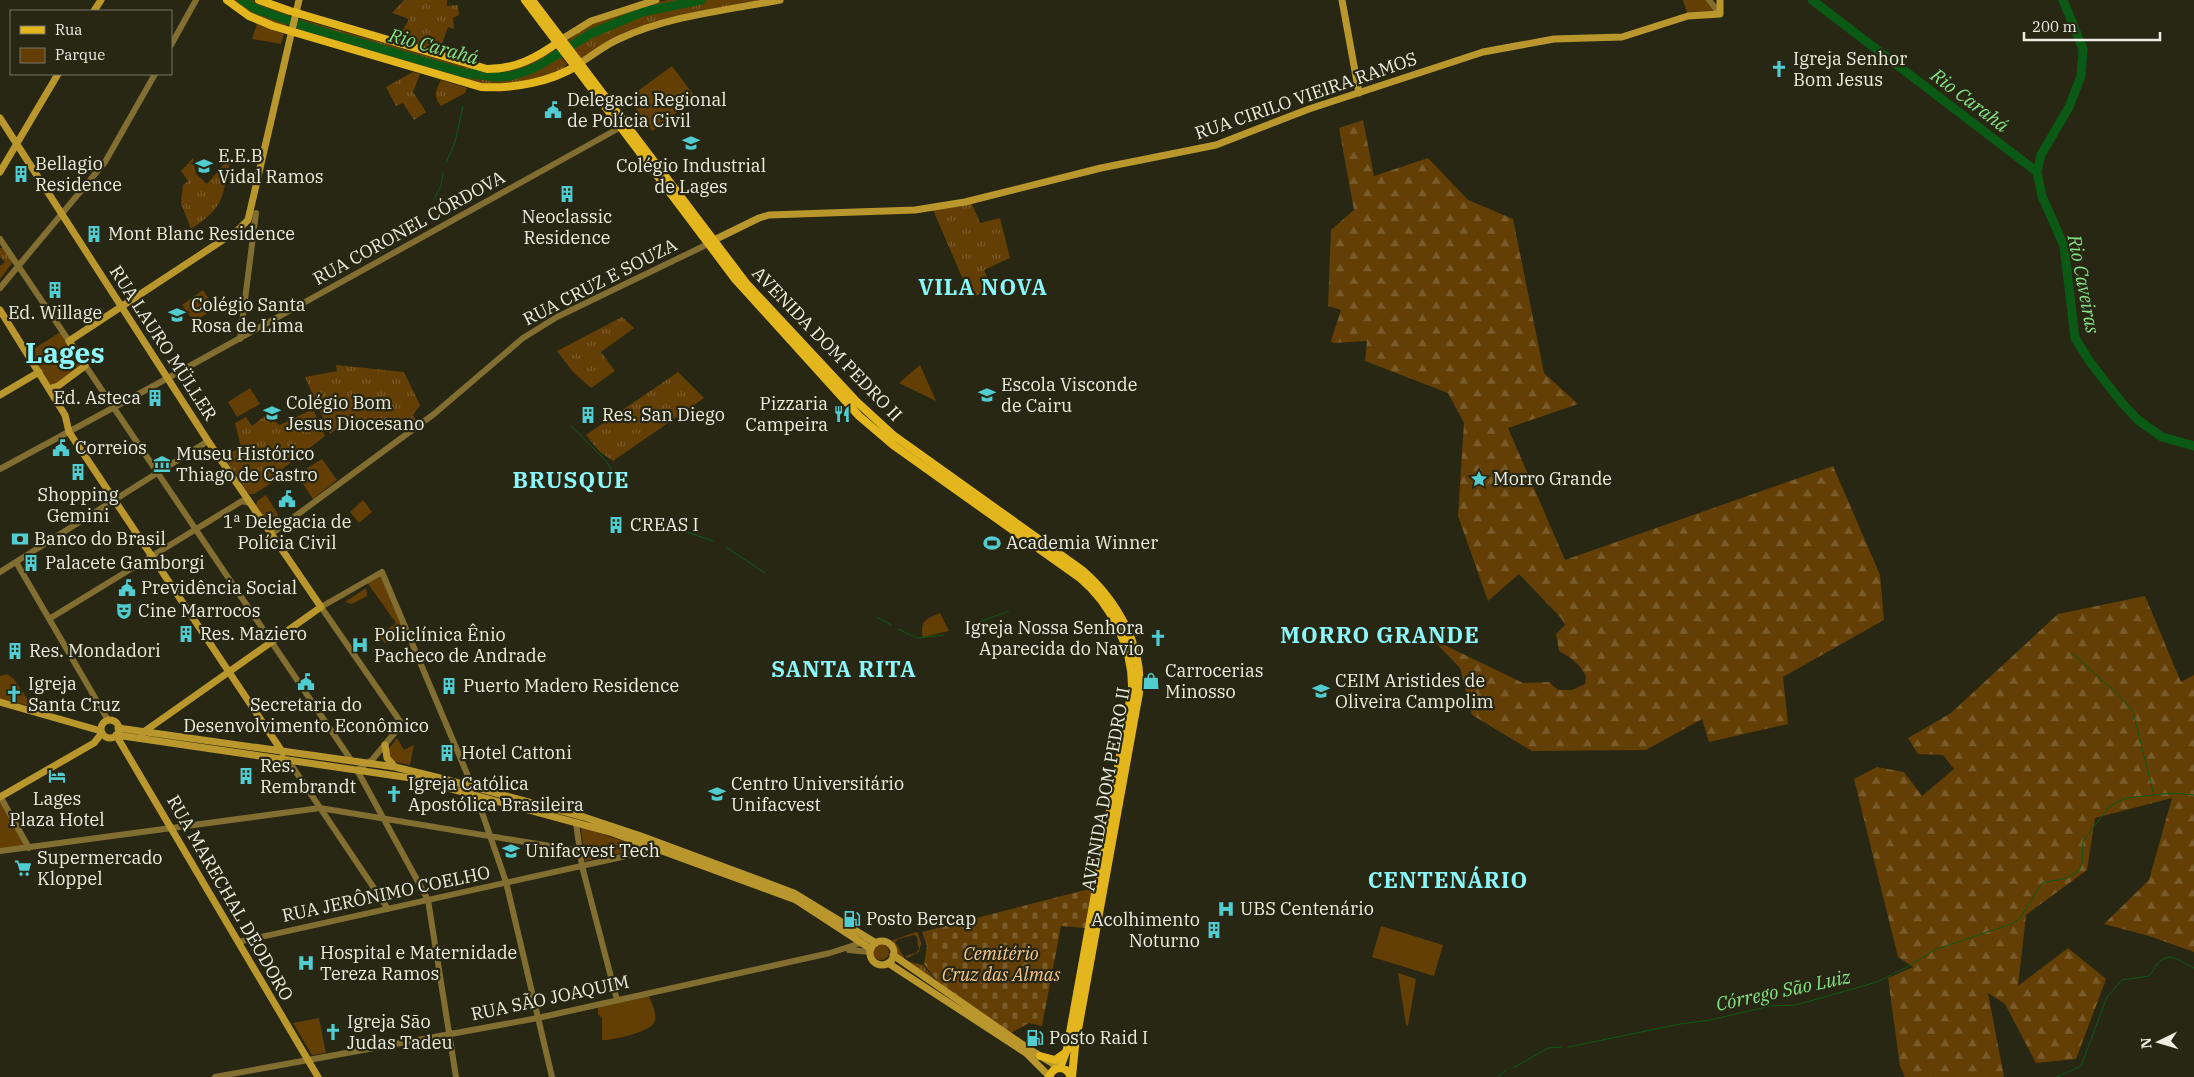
<svg xmlns="http://www.w3.org/2000/svg" width="2194" height="1077" viewBox="0 0 2194 1077" font-family="'IBM Plex Serif',serif">
<defs>
<pattern id="grass-tufts" width="24" height="20" patternUnits="userSpaceOnUse" patternTransform="scale(1.25)"><rect width="24" height="20" fill="#633f06"/><path d="M3 7l-1-3M5 7V3M7 7l1-3M15 17l-1-3M17 17v-4M19 17l1-3" fill="none" stroke="#7a5b2a"/></pattern>
<pattern id="forest-firs" width="22" height="20" patternUnits="userSpaceOnUse" patternTransform="scale(1.25)"><rect width="22" height="20" fill="#633f06"/><path d="M5 1l3.5 6h-7zM16 11l3.5 6h-7z" fill="#7a5b2a"/></pattern>
<pattern id="cemetery-stones" width="16" height="16" patternUnits="userSpaceOnUse" patternTransform="scale(1.25)"><rect width="16" height="16" fill="#633f06"/><path d="M2 7V4a2 2 0 0 1 4 0v3zM10 15v-3a2 2 0 0 1 4 0v3z" fill="#7a5b2a"/></pattern>
</defs>
<rect width="100%" height="100%" fill="#272714"/>
<path fill="url(#grass-tufts)" d="M231,0h21l37,15 -3,13 -26,-9z
M404,0h43v6l11,-1 1,10 -6,3 1,11 -6,-2 -8,23 -42,-11 11,-20 -17,-6z
M667,0h93c-42,8 -86,14 -127,29 -20,7 -35,21 -53,30l-13,-17c24,-25 67,-34 100,-42z
M300,19l181,52h27l19,-6 28,-15 12,14 -4,6 -25,8 -17,5 -34,3 -190,-55z
M413,72l7,2 -7,18 13,20 -12,8 -11,-17 -7,3 -10,-19z
M441,80l26,8 -2,5 -24,13c-8,-10 -6,-14 0,-26z
M230,157l2,1c-6,13 -6,31 -12,43 -5,11 -18,21 -29,28l-10,-26 2,-18 5,-4 -7,-10 12,-13 3,16 11,10z
M972,204l8,19 20,-5 10,40 -26,12 8,18 -21,10 -38,-88z
M0,248h3l10,14 -13,17v-13l5,-4 -5,-5z
M622,317l12,11 -33,24 14,19 -24,17 -18,-16 -16,-21z
M336,365l68,7 16,33 -7,10 3,6 -12,7 -17,-4 -28,-2 -2,2 -11,-4 -16,14 -25,-57 32,-6z
M678,372l26,26 -91,63 -14,-10 -13,-16z
M313,409l12,27 -44,34 3,5 -30,19h-5l-25,-37 17,-10 -6,-24 11,-6 6,9 14,-11 5,8 3,-2 6,4z
M916,932l2,1 3,10 -2,9 -12,6 -1,-2 10,-3 3,-4 -2,-12 -3,-2 -16,4 -3,3c13,18 3,18 28,23l17,21c-16,-11 -47,-26 -47,-46z"/>
<path fill="url(#forest-firs)" d="M1363,120l11,56 54,-18 40,42 45,19 31,154 34,31 -70,24 57,132 268,-94 47,109 4,45 -101,57 5,47 -79,18 -7,-23 -56,31 -114,1 -60,-36 -12,-47 -28,-29 91,44 26,-1 9,8h14l13,-6 1,-8c-7,-13 -15,-18 -27,-25l-3,-17 9,-9 -4,-7 -42,-44 -31,27 -30,-85 6,-93 -16,-30 -83,-32 2,-20 -34,2 -2,-2 10,-31 -13,-4 3,-76 23,-20 -15,-82z
M2145,596l36,86 13,-7v277l-45,-16 -45,-12 45,-44 23,-82 -77,20 -8,52 -61,45 -8,71 50,-38 38,31 -30,80 -40,4 -31,-59 -17,-11 16,84h-99l-5,-11 -12,-88 25,-11 -15,-10 -44,-178 23,-12 27,5 18,24 32,-27 -11,-14 -25,-1 -10,-16 43,-25 107,-99z"/>
<path fill="url(#cemetery-stones)" d="M1089,889l3,3 -7,36 -24,-2 -19,100 -13,-3 -18,10 -70,-47 -17,-22 3,-18 -5,-14z"/>
<path fill="#633f06" d="M1683,0h26l11,14 -32,2z
M257,24l27,10 -3,10 -29,-5z
M672,66l24,32 -44,33 -24,-33z
M203,290l12,18 -21,14 -12,-17z
M62,331l23,34 -36,24 -22,-36z
M920,365l16,36 -37,-18z
M250,388l10,16 -23,13 -9,-15z
M322,459l15,21 -24,19 -16,-24z
M266,495l16,26 -10,6h-2l-14,-21 1,-5z
M363,500l9,12 -13,11 -9,-11z
M382,572l24,57 -21,14 -7,-7 18,-13 -30,-42z
M366,588l1,8 -15,8 -7,-2z
M940,613l9,18 -26,6c-4,-17 4,-18 17,-24z
M7,674l7,5 16,24v3l-30,-7v-23z
M397,738l7,12 10,-5 -4,20 -19,-4 -4,-10z
M0,797l29,51 -29,3z
M581,828h3l60,20 -59,13z
M1381,926l62,19 -9,31 -62,-19z
M873 952a8 8 0 1 1 16 0a8 8 0 1 1-16 0Z
M1398,973l18,6 -8,47 -2,-1z
M649,996c3,8 9,19 5,27 -5,9 -43,18 -52,17v-22l-4,-4v-7z
M319,1018l7,35 -14,2 -19,-32z"/>
<g fill="none" stroke-linecap="round" stroke-linejoin="round">
<path stroke="#0a5a16" stroke-width="1" d="M473,79l1,-3
M446,163l9,-21 8,-36
M433,201l8,-15 2,-13
M571,426l35,35 10,16
M659,523l14,5
M684,531l29,10
M726,547l39,26
M877,617l14,8
M982,621l27,-10
M898,629l19,9 27,-3
M2073,654l46,41 14,17 21,83
M1568,1047l112,-23 30,-4 60,-14 26,-1 53,-15 28,-8 34,-17 23,-15 77,-26 9,-6 22,-35 25,-5 11,-6 4,-8 1,-23 26,-34 8,-5 10,-4 45,-5 22,2
M1513,1068l35,-20 13,-1
M1497,1077l9,-7
M2057,1077l24,-11 26,-69 15,-17 27,-4c4,-4 5,-9 9,-13 13,-13 24,0 36,5"/>
<path stroke="#0a5a16" stroke-width="9" d="M242,0l14,9 54,19 154,45 32,4 14,-1 17,-5 13,-6 50,-31 52,-22 59,-12
M1812,0l225,172
M2063,0l20,49 -2,27 -12,31 -28,48 -4,17 5,24 22,50 11,92 15,24 32,41 16,17 24,17 32,9"/>
<path stroke="#836e32" stroke-width="6" d="M1709,0l11,14
M171,45l25,-45
M0,239l69,102
M0,288l105,-126 50,-88
M240,339l16,-126
M85,365l266,395
M0,469l168,-91 453,-251
M271,534l163,-120 89,-76 34,-21 151,-73
M16,562l92,158
M0,572l208,-131
M49,619l193,-118 8,2
M288,760l100,149
M0,796l29,52
M576,823l6,43 35,134
M0,851l320,-43 260,43
M238,942l420,-93
M849,950l21,2
M215,1077l323,-59 292,-65 40,-13
M456,1077l-28,-177 -71,-130 15,-10 30,-36 -81,-117 61,-35 94,223 30,87 46,195"/>
<path stroke="#b9972d" stroke-width="7" d="M1342,0l17,93
M94,11l7,-11
M562,39l29,-18 65,-21
M580,63c13,-8 25,-18 39,-24 48,-23 109,-29 161,-39
M0,118l208,323 113,166 -176,124 -5,7
M0,172l58,-98
M710,242l49,-24 10,-3 146,-5 50,-8 136,-34 115,-23 93,-36 174,-57 71,-13 68,-2 66,-21 32,-2v-14
M0,310l65,105 4,17 214,321
M49,389l9,-3 27,-20 -16,-25 169,-111 10,-10 51,-220
M0,395l39,-23
M0,702l101,29
M101 729a9 9 0 1 1 18 0a9 9 0 1 1-18 0Z
M118,728l277,39 45,11 144,39 57,19 153,57 82,50
M116,735l295,43 199,54 186,68 75,49
M116,735l202,342
M385,745l2,13 8,9
M0,797l94,-54 8,-10
M870 953a12 12 0 1 1 24 0a12 12 0 1 1-24 0Z
M893,955l136,94 31,19
M888,963l138,90 23,23"/>
<path stroke="#e3b61d" stroke-width="8" d="M227,0l22,16 24,10 208,61c32,2 70,-5 97,-22
M259,0l31,11 197,58c29,0 49,-11 73,-28
M525,0l210,279 124,137 34,29 187,133c31,26 53,70 52,111l-65,360 -7,19
M532,0l214,283 111,119 36,33 189,135c34,29 62,77 57,123l-64,353 -3,31
M1040,1056l15,4 10,-7
M1049,1077c5,-12 17,-12 22,0"/>
</g>
<defs>
<g id="church-bare" transform="scale(1.35)"><path d="M-1.2-6h2.4v3.5h3.3v2.4h-3.3V6h-2.4V-.1h-3.3v-2.4h3.3Z" fill="#51ccd1" stroke="#272714" stroke-width="2.5" paint-order="stroke"/></g>
<g id="civic-bare" transform="scale(1.35)"><path d="M-.6-6.5H3V-4.5H.6V-3L4-1V1h2V6H-6V1h2V-1L-.6-3ZM-1.2 2.5V6h2.4V2.5Z" fill="#51ccd1" stroke="#272714" stroke-width="2.5" paint-order="stroke"/></g>
<g id="school-bare" transform="scale(1.35)"><path d="M0-5L7-2L0 1L-7-2ZM-4 1L0 2.5L4 1V4Q0 6-4 4Z" fill="#51ccd1" stroke="#272714" stroke-width="2.5" paint-order="stroke"/></g>
<g id="building-bare" transform="scale(1.35)"><path d="M-4-6H4V6H1V3H-1V6H-4ZM-2.5-4.3h1.7v1.8h-1.7ZM.8-4.3h1.7v1.8H.8ZM-2.5-1h1.7V.8h-1.7ZM.8-1h1.7V.8H.8Z" fill="#51ccd1" stroke="#272714" stroke-width="2.5" paint-order="stroke"/></g>
<g id="restaurant-bare" transform="scale(1.35)"><path d="M-5-6h1v4h1v-4h1v4h1v-4h1v5L-1.5 .5V6h-2V.5L-5-1ZM5-6V6H3V1.5H1.5Q1.5-4 5-6Z" fill="#51ccd1" stroke="#272714" stroke-width="2.5" paint-order="stroke"/></g>
<g id="museum-bare" transform="scale(1.35)"><path d="M0-6L6-3V-2H-6V-3ZM-5-1h2V3h-2ZM-1-1h2V3h-2ZM3-1h2V3H3ZM-6 4H6V6H-6Z" fill="#51ccd1" stroke="#272714" stroke-width="2.5" paint-order="stroke"/></g>
<g id="sight-bare" transform="scale(1.35)"><path d="M0-6L1.8-2.2L6-1.7L2.9 1.2L3.7 5.4L0 3.3L-3.7 5.4L-2.9 1.2L-6-1.7L-1.8-2.2Z" fill="#51ccd1" stroke="#272714" stroke-width="2.5" paint-order="stroke"/></g>
<g id="bank-bare" transform="scale(1.35)"><path d="M-6-4H6V4H-6ZM0-2.3a2.3 2.3 0 1 0 0 4.6a2.3 2.3 0 1 0 0-4.6Z" fill="#51ccd1" stroke="#272714" stroke-width="2.5" paint-order="stroke"/></g>
<g id="stadium-bare" transform="scale(1.35)"><path d="M0-5a6.5 5 0 1 0 0 10a6.5 5 0 1 0 0-10ZM-3.5-1.8h7v3.6h-7Z" fill="#51ccd1" stroke="#272714" stroke-width="2.5" paint-order="stroke"/></g>
<g id="theatre-bare" transform="scale(1.35)"><path d="M-5-5.5Q0-4 5-5.5V0Q5 5 0 6Q-5 5-5 0ZM-3.3-2.5H-1v1.5H-3.3ZM1-2.5H3.3v1.5H1ZM-2.8 1Q0 5.5 2.8 1Z" fill="#51ccd1" stroke="#272714" stroke-width="2.5" paint-order="stroke"/></g>
<g id="hospital-bare" transform="scale(1.35)"><path d="M-5-5h3v3.5h4V-5h3V5h-3V1.5h-4V5h-3Z" fill="#51ccd1" stroke="#272714" stroke-width="2.5" paint-order="stroke"/></g>
<g id="shop-bare" transform="scale(1.35)"><path d="M-5-2.5h2.3a2.7 3.5 0 0 1 5.4 0H5L5.5 6h-11ZM-1.5-2.5h3a1.5 2.3 0 0 0-3 0Z" fill="#51ccd1" stroke="#272714" stroke-width="2.5" paint-order="stroke"/></g>
<g id="hotel-bare" transform="scale(1.35)"><path d="M-6-4.5h1.5V1H6V5H4.5V3h-9V5H-6ZM-4 0a1.8 1.8 0 1 1 3.6 0ZM.5 0V-2.5h3Q6-2.5 6 0Z" fill="#51ccd1" stroke="#272714" stroke-width="2.5" paint-order="stroke"/></g>
<g id="university-bare" transform="scale(1.35)"><path d="M0-5L7-2L0 1L-7-2ZM-4 1L0 2.5L4 1V4Q0 6-4 4Z" fill="#51ccd1" stroke="#272714" stroke-width="2.5" paint-order="stroke"/></g>
<g id="supermarket-bare" transform="scale(1.35)"><path d="M-6-5.5h2.5l.6 2H6L4.5 2H-2.5L-4.4-4H-6ZM-1.5 3.2a1.3 1.3 0 1 0 .1 0ZM3 3.2a1.3 1.3 0 1 0 .1 0Z" fill="#51ccd1" stroke="#272714" stroke-width="2.5" paint-order="stroke"/></g>
<g id="fuel-bare" transform="scale(1.35)"><path d="M-5.5-6h7V0h2V4h1.3V-2.5L3-4.5l.8-.8L6-3V5H2.5V1h-1V6h-7ZM-4.2-4.7v3.2H.2V-4.7Z" fill="#51ccd1" stroke="#272714" stroke-width="2.5" paint-order="stroke"/></g>
</defs>
<g fill-rule="evenodd">
<use href="#church-bare" x="1779" y="69"/>
<use href="#civic-bare" x="553" y="110"/>
<use href="#school-bare" x="691" y="143"/>
<use href="#school-bare" x="204" y="166"/>
<use href="#building-bare" x="21" y="174"/>
<use href="#building-bare" x="567" y="194"/>
<use href="#building-bare" x="94" y="234"/>
<use href="#building-bare" x="55" y="290"/>
<use href="#school-bare" x="177" y="315"/>
<use href="#school-bare" x="987" y="395"/>
<use href="#building-bare" x="155" y="398"/>
<use href="#school-bare" x="272" y="413"/>
<use href="#restaurant-bare" x="842" y="414"/>
<use href="#building-bare" x="588" y="415"/>
<use href="#civic-bare" x="61" y="448"/>
<use href="#museum-bare" x="162" y="464"/>
<use href="#building-bare" x="78" y="472"/>
<use href="#sight-bare" x="1479" y="479"/>
<use href="#civic-bare" x="287" y="499"/>
<use href="#building-bare" x="616" y="525"/>
<use href="#bank-bare" x="20" y="539"/>
<use href="#stadium-bare" x="992" y="543"/>
<use href="#building-bare" x="31" y="563"/>
<use href="#civic-bare" x="127" y="588"/>
<use href="#theatre-bare" x="124" y="611"/>
<use href="#building-bare" x="186" y="634"/>
<use href="#church-bare" x="1158" y="638"/>
<use href="#hospital-bare" x="360" y="645"/>
<use href="#building-bare" x="15" y="651"/>
<use href="#shop-bare" x="1151" y="681"/>
<use href="#civic-bare" x="306" y="682"/>
<use href="#building-bare" x="449" y="686"/>
<use href="#school-bare" x="1321" y="691"/>
<use href="#church-bare" x="14" y="694"/>
<use href="#building-bare" x="447" y="753"/>
<use href="#hotel-bare" x="57" y="776"/>
<use href="#building-bare" x="246" y="776"/>
<use href="#church-bare" x="394" y="794"/>
<use href="#university-bare" x="717" y="794"/>
<use href="#university-bare" x="511" y="851"/>
<use href="#supermarket-bare" x="23" y="868"/>
<use href="#hospital-bare" x="1226" y="909"/>
<use href="#fuel-bare" x="852" y="919"/>
<use href="#building-bare" x="1214" y="930"/>
<use href="#hospital-bare" x="306" y="963"/>
<use href="#church-bare" x="333" y="1032"/>
<use href="#fuel-bare" x="1035" y="1038"/>
</g>
<g text-anchor="middle" stroke-width="4.5" stroke-linejoin="round" paint-order="stroke">
<g font-size="18" fill="#edeee2" stroke="#272714" text-anchor="start">
<text x="1793" y="65">Igreja Senhor<tspan x="1793" dy="21">Bom Jesus</tspan></text>
<text x="567" y="106">Delegacia Regional<tspan x="567" dy="21">de Polícia Civil</tspan></text>
<text x="218" y="162">E.E.B<tspan x="218" dy="21">Vidal Ramos</tspan></text>
<text x="35" y="170">Bellagio<tspan x="35" dy="21">Residence</tspan></text>
<text x="691" y="172" text-anchor="middle">Colégio Industrial<tspan x="691" dy="21">de Lages</tspan></text>
<text x="567" y="223" text-anchor="middle">Neoclassic<tspan x="567" dy="21">Residence</tspan></text>
<text x="108" y="240">Mont Blanc Residence</text>
<text x="191" y="311">Colégio Santa<tspan x="191" dy="21">Rosa de Lima</tspan></text>
<text x="55" y="319" text-anchor="middle">Ed. Willage</text>
<text x="1001" y="391">Escola Visconde<tspan x="1001" dy="21">de Cairu</tspan></text>
<text x="141" y="404" text-anchor="end">Ed. Asteca</text>
<text x="286" y="409">Colégio Bom<tspan x="286" dy="21">Jesus Diocesano</tspan></text>
<text x="828" y="410" text-anchor="end">Pizzaria<tspan x="828" dy="21">Campeira</tspan></text>
<text x="602" y="421">Res. San Diego</text>
<text x="75" y="454">Correios</text>
<text x="176" y="460">Museu Histórico<tspan x="176" dy="21">Thiago de Castro</tspan></text>
<text x="1493" y="485">Morro Grande</text>
<text x="78" y="501" text-anchor="middle">Shopping<tspan x="78" dy="21">Gemini</tspan></text>
<text x="287" y="528" text-anchor="middle">1ª Delegacia de<tspan x="287" dy="21">Polícia Civil</tspan></text>
<text x="630" y="531">CREAS I</text>
<text x="34" y="545">Banco do Brasil</text>
<text x="1006" y="549">Academia Winner</text>
<text x="45" y="569">Palacete Gamborgi</text>
<text x="141" y="594">Previdência Social</text>
<text x="138" y="617">Cine Marrocos</text>
<text x="1144" y="634" text-anchor="end">Igreja Nossa Senhora<tspan x="1144" dy="21">Aparecida do Navio</tspan></text>
<text x="200" y="640">Res. Maziero</text>
<text x="374" y="641">Policlínica Ênio<tspan x="374" dy="21">Pacheco de Andrade</tspan></text>
<text x="29" y="657">Res. Mondadori</text>
<text x="1165" y="677">Carrocerias<tspan x="1165" dy="21">Minosso</tspan></text>
<text x="1335" y="687">CEIM Aristides de<tspan x="1335" dy="21">Oliveira Campolim</tspan></text>
<text x="28" y="690">Igreja<tspan x="28" dy="21">Santa Cruz</tspan></text>
<text x="463" y="692">Puerto Madero Residence</text>
<text x="306" y="711" text-anchor="middle">Secretaria do<tspan x="306" dy="21">Desenvolvimento Econômico</tspan></text>
<text x="461" y="759">Hotel Cattoni</text>
<text x="260" y="772">Res.<tspan x="260" dy="21">Rembrandt</tspan></text>
<text x="408" y="790">Igreja Católica<tspan x="408" dy="21">Apostólica Brasileira</tspan></text>
<text x="731" y="790">Centro Universitário<tspan x="731" dy="21">Unifacvest</tspan></text>
<text x="57" y="805" text-anchor="middle">Lages<tspan x="57" dy="21">Plaza Hotel</tspan></text>
<text x="525" y="857">Unifacvest Tech</text>
<text x="37" y="864">Supermercado<tspan x="37" dy="21">Kloppel</tspan></text>
<text x="1240" y="915">UBS Centenário</text>
<text x="866" y="925">Posto Bercap</text>
<text x="1200" y="926" text-anchor="end">Acolhimento<tspan x="1200" dy="21">Noturno</tspan></text>
<text x="320" y="959">Hospital e Maternidade<tspan x="320" dy="21">Tereza Ramos</tspan></text>
<text x="347" y="1028">Igreja São<tspan x="347" dy="21">Judas Tadeu</tspan></text>
<text x="1049" y="1044">Posto Raid I</text>
</g>
<g font-size="18" fill="#edeee2" stroke="#272714">
<text transform="translate(1306 96) rotate(-19)" y="6">RUA CIRILO VIEIRA RAMOS</text>
<text transform="translate(409 228) rotate(-29)" y="6">RUA CORONEL CÓRDOVA</text>
<text transform="translate(600 282) rotate(-27)" y="6">RUA CRUZ E SOUZA</text>
<text transform="translate(163 343) rotate(57)" y="6">RUA LAURO MÜLLER</text>
<text transform="translate(827 344) rotate(46)" y="6">AVENIDA DOM PEDRO II</text>
<text transform="translate(1106 789) rotate(-80)" y="6">AVENIDA DOM PEDRO II</text>
<text transform="translate(386 894) rotate(-12)" y="6">RUA JERÔNIMO COELHO</text>
<text transform="translate(230 898) rotate(60)" y="6">RUA MARECHAL DEODORO</text>
<text transform="translate(550 998) rotate(-12)" y="6">RUA SÃO JOAQUIM</text>
</g>
<g font-size="18" font-style="italic" fill="#f8c98e" stroke="#272714">
<text x="1001" y="960">Cemitério<tspan x="1001" dy="21">Cruz das Almas</tspan></text>
</g>
<g font-size="19" font-style="italic" fill="#85e386" stroke="#272714">
<text transform="translate(434 46) rotate(15)" y="7">Rio Carahá</text>
<text transform="translate(1970 100) rotate(37)" y="7">Rio Carahá</text>
<text transform="translate(2084 284) rotate(79)" y="7">Rio Caveiras</text>
<text transform="translate(1783 990) rotate(-12)" y="7">Córrego São Luiz</text>
</g>
<g font-size="22" font-weight="bold" letter-spacing="1" fill="#8bf7fb" stroke="#272714">
<text x="983" y="295">VILA NOVA</text>
<text x="571" y="488">BRUSQUE</text>
<text x="1380" y="643">MORRO GRANDE</text>
<text x="844" y="677">SANTA RITA</text>
<text x="1448" y="888">CENTENÁRIO</text>
</g>
<g font-size="28" font-weight="bold" fill="#8bf7fb" stroke="#272714">
<text x="65" y="363">Lages</text>
</g>
</g>
<rect x="10" y="10" width="162" height="65" fill="#272714" stroke="#767766"/>
<rect x="20" y="26" width="25" height="8" fill="#e3b61d" stroke="#767766"/>
<text x="55" y="35" font-size="15" fill="#edeee2">Rua</text>
<rect x="20" y="48" width="25" height="15" fill="#633f06" stroke="#767766"/>
<text x="55" y="60" font-size="15" fill="#edeee2">Parque</text>
<g transform="translate(2159 1042) rotate(265)" stroke="#272714" stroke-width="4" paint-order="stroke">
<path d="M0-4L9 19L0 12L-9 19Z" fill="#edeee2"/>
<text y="-8" font-size="14" font-weight="bold" text-anchor="middle" fill="#edeee2">N</text>
</g>
<path d="M2024 32v8h136v-8" fill="none" stroke="#edeee2" stroke-width="2.5"/>
<text x="2032" y="32" font-size="15" fill="#edeee2" stroke="#272714" stroke-width="4" paint-order="stroke">200 m</text>
</svg>
